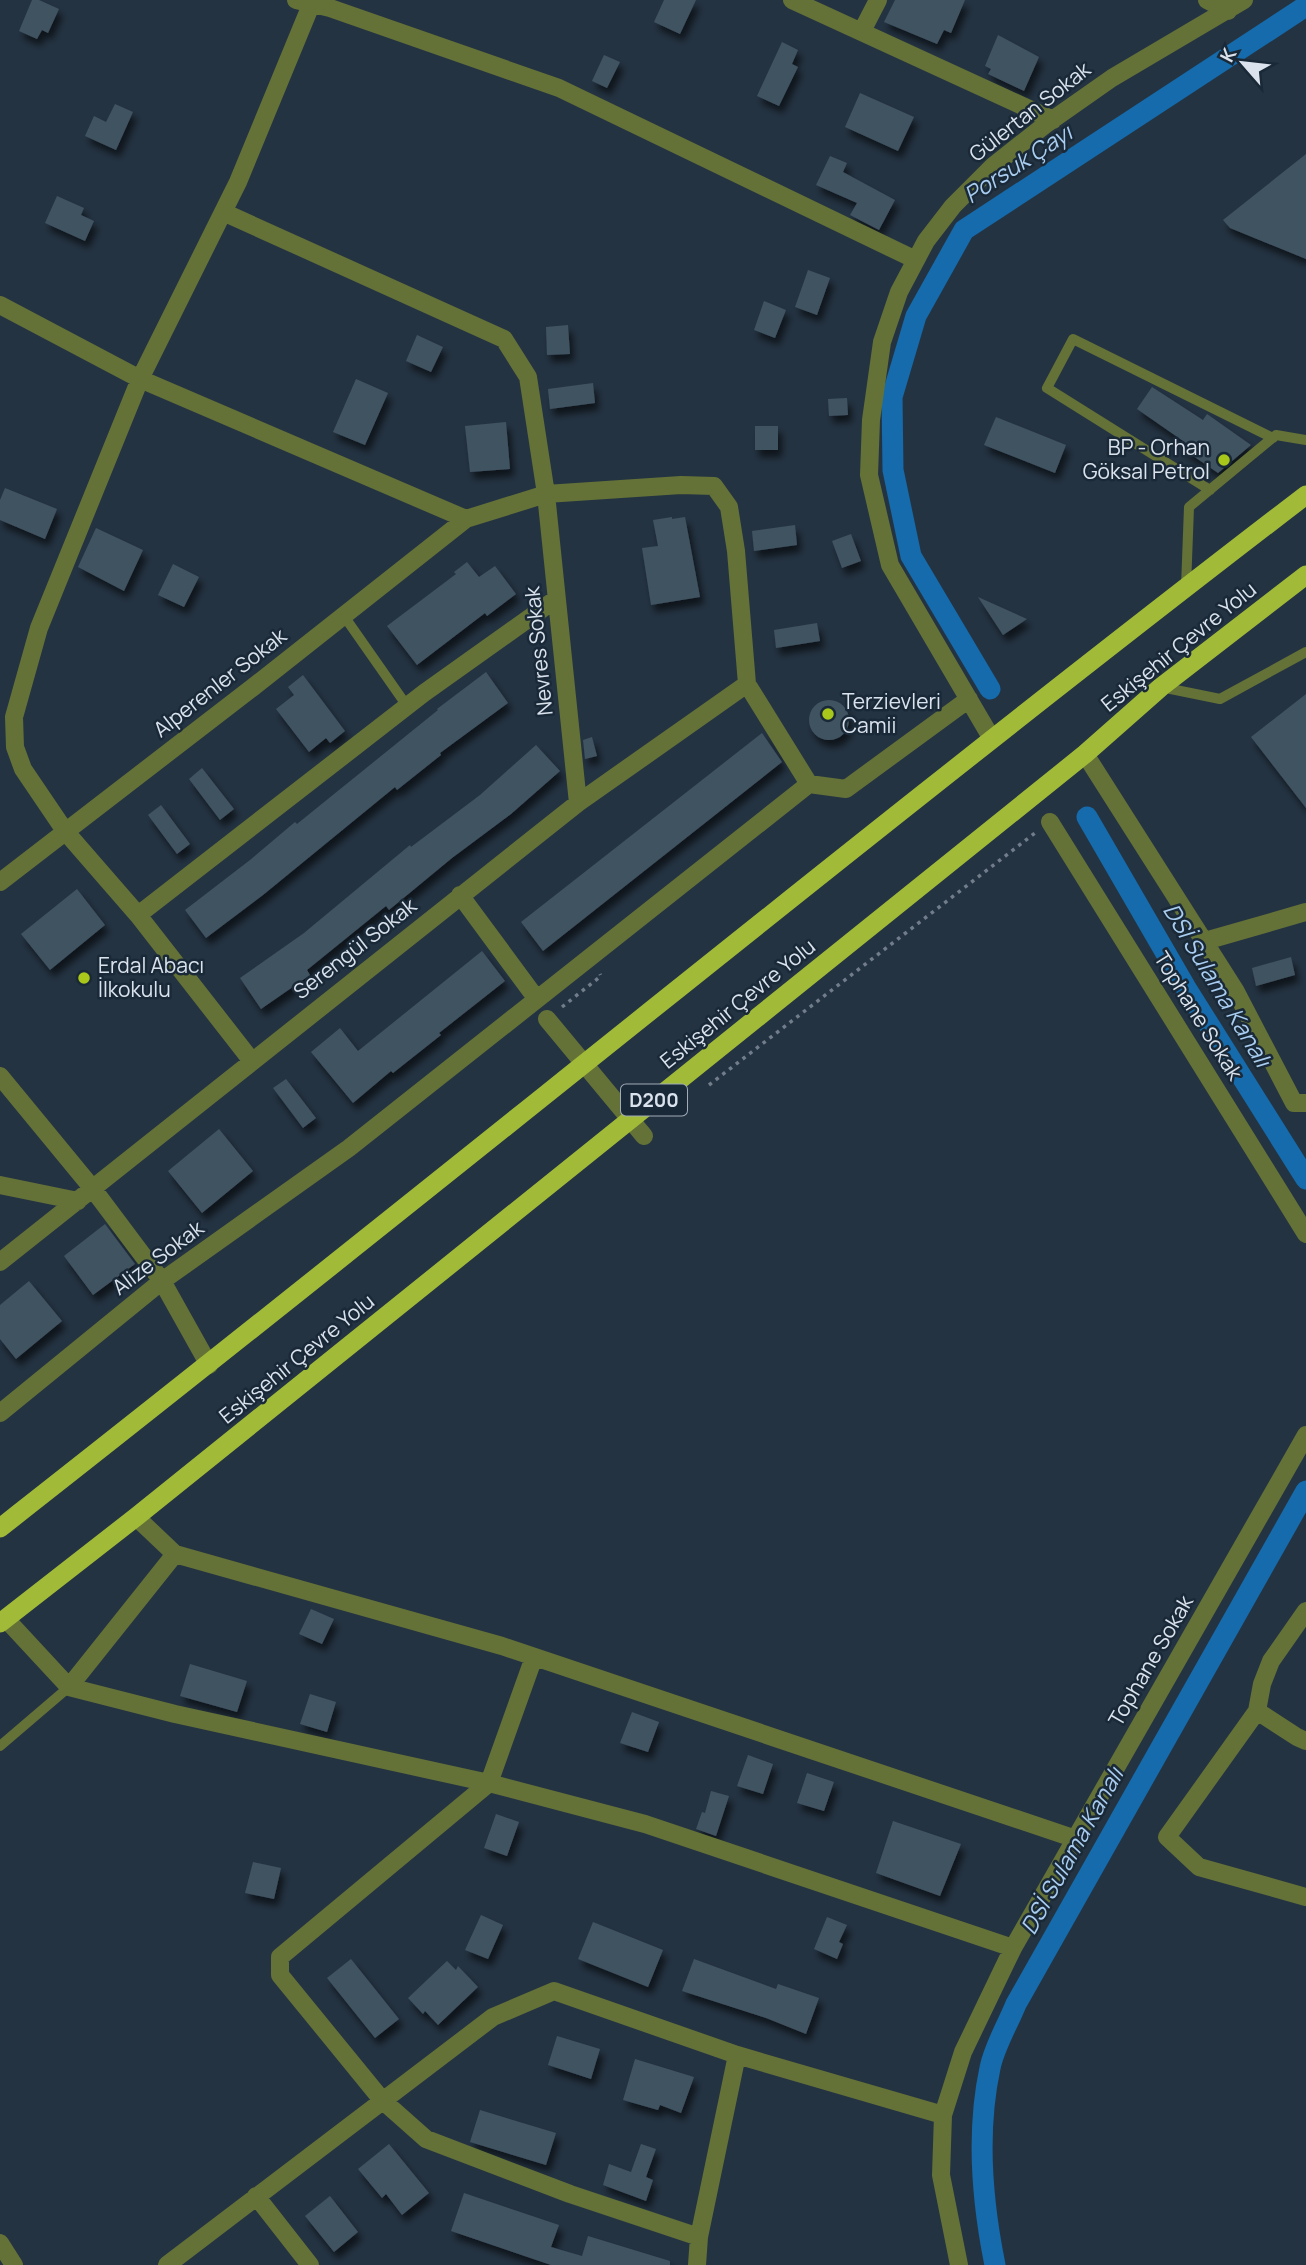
<svg xmlns="http://www.w3.org/2000/svg" width="1306" height="2265" viewBox="0 0 1306 2265" font-family="Manrope,sans-serif">
<defs>
<filter id="shadow"><feDropShadow dx="4" dy="7" stdDeviation="3.5" flood-color="#0009"/></filter>
</defs>
<rect width="100%" height="100%" fill="#243342"/>
<g fill="none" stroke-linecap="round" stroke-linejoin="round">
<path stroke="#156bab" stroke-width="21" d="M990,689l-79,-133 -18,-86 -1,-73 24,-81 48,-86 342,-224
M1087,817l99,171 120,191
M995,2265c-13,-64 -19,-132 -5,-197 4,-21 18,-44 26,-64l290,-513"/>
</g>
<path fill="#415261" filter="url(#shadow)" d="M32,0h7l20,9 -11,24 -6,-3 -5,9 -18,-8z
M664,0h32l-16,34 -26,-12z
M895,0h70l-14,33 -7,-3 -7,14 -53,-22z
M998,35l41,22 -15,34 -36,-17 3,-5 -6,-3z
M782,42l16,8 -6,14 6,3 -19,39 -22,-10z
M604,55l16,7 -13,26 -15,-7z
M860,93l54,24 -16,34 -53,-24z
M115,104l18,8 -17,38 -31,-14 9,-20 12,6z
M1306,154v105l-76,-31 -7,-8z
M830,156l17,7 -4,9 52,28 -16,30 -29,-15 7,-12 -41,-18z
M57,196l27,12 -3,7 13,6 -9,20 -40,-18z
M808,270l22,8 -13,37 -22,-8z
M764,301l22,9 -11,28 -21,-8z
M568,325l2,29 -23,1 -1,-28z
M417,335l26,12 -12,25 -25,-11z
M356,379l32,14 -23,52 -32,-13z
M593,383l2,20 -45,6 -2,-20z
M1152,387l51,33 4,-6 44,31 -33,28 -35,-24 3,-6 -49,-34z
M847,398l1,17 -19,1 -1,-17z
M996,417l70,28 -11,28 -71,-28z
M506,422l4,47 -40,3 -5,-46z
M755,426h23v24h-23z
M5,488l52,21 -12,30 -45,-19v-20z
M672,517v2l13,-2 15,80 -49,8 -9,-57 16,-2 -5,-26z
M795,525l2,20 -43,6 -2,-20z
M96,528l47,22 -19,41 -46,-24z
M851,534l10,27 -19,7 -10,-27z
M467,562l12,15 16,-11 21,28 -29,22 -2,-3 -68,52 -30,-39 69,-52 -2,-2z
M173,564l26,13 -15,30 -26,-12z
M978,597l49,22 -24,16z
M817,623l3,18 -44,7 -2,-18z
M486,672l22,31 -68,50 1,2 -44,35 -2,-3 -132,108 -57,43 -21,-28 65,-50 45,-38 2,2 141,-114 -1,-1z
M303,675l42,56 -15,12 -4,-5 -17,14 -33,-43 18,-14 -6,-8z
M1306,694v114l-55,-71z
M809 720a20 20 0 1 1 40 0a20 20 0 1 1-40 0Z
M762,733l20,29 -239,189 -22,-29z
M592,737l5,19 -12,3 -2,-19z
M536,745l24,26 -49,43 -59,44 -63,52 -3,-4 -79,64 3,5 -49,34 -21,-31 64,-45 106,-88 1,2 69,-52z
M202,768l32,41 -14,11 -31,-41z
M161,805l29,39 -13,10 -29,-39z
M77,889l28,36 -55,45 -29,-36z
M482,951l23,30 -66,52 2,2 -48,38 -2,-2 -38,32 -42,-51 29,-24 18,23z
M1291,957l4,18 -39,11 -4,-18z
M286,1079l30,39 -13,10 -30,-40z
M219,1129l34,42 -51,42 -34,-42z
M105,1224l30,40 -42,31 -29,-39z
M29,1281l33,40 -46,38 -16,-20v-34z
M311,1609l23,10 -12,25 -23,-10z
M190,1664l57,17 -10,31 -57,-16z
M310,1694l26,8 -9,30 -27,-8z
M632,1712l27,10 -11,30 -28,-9z
M748,1755l25,9 -10,30 -26,-8z
M807,1773l27,9 -10,29 -27,-8z
M711,1791l18,5 -13,40 -20,-7 6,-17 3,1z
M496,1814l23,8 -12,34 -23,-8z
M893,1821l68,23 -21,52 -64,-23z
M253,1862l28,6 -7,31 -29,-6z
M481,1915l22,10 -15,34 -23,-9z
M827,1917l20,8 -8,17 4,2 -6,15 -23,-10z
M593,1922l70,28 -15,37 -70,-28z
M351,1959l48,60 -24,19 -48,-60z
M694,1959l82,30 2,-5 41,14 -13,36 -40,-16 -84,-27z
M447,1961l9,9 2,-4 20,21 -40,38 -13,-14 -2,3 -15,-16z
M557,2036l43,13 -9,30 -43,-14z
M635,2059l59,18 -13,36 -21,-8 -2,5 -35,-10z
M480,2110l76,23 -10,32 -76,-23z
M389,2144l40,49 -27,22 -16,-21 -4,4 -24,-29z
M641,2144l15,5 -10,28 7,3 -7,21 -43,-16 6,-21 22,8z
M464,2193l95,32 -8,22 31,9 6,-20 82,25v4h-119l-100,-34z
M330,2196l28,36 -24,20 -29,-36z"/>
<g fill="none" stroke-linecap="round" stroke-linejoin="round">
<path stroke="#717d8a" stroke-width="3.5" stroke-dasharray="3.5 5" stroke-linecap="butt" d="M562,1007l39,-31 -1,-2
M709,1085l326,-252"/>
<path stroke="#647237" stroke-width="10" d="M1210,490l-163,-102 26,-49 200,99
M1186,587l3,-80 87,-72 30,5
M344,616l63,90
M1161,687l59,12 86,-47
M0,1746l69,-59"/>
<path stroke="#647237" stroke-width="18" d="M547,1019l97,117"/>
<path stroke="#647237" stroke-width="18" d="M296,0l34,8 229,80 357,172
M792,0l261,120
M1207,0l21,11
M862,31l16,-31
M0,305l140,74 326,140 80,-25 -18,-117 -24,-38 -281,-127
M992,739l-102,-174 -21,-90 2,-55 11,-78 17,-50 27,-51 27,-35 40,-40 52,-41 67,-47 132,-78
M1085,754l150,236 59,113h12
M578,803l-32,-309 135,-9 33,1 15,21 7,44 11,133 62,100
M1050,822l256,412
M0,882l252,-194 214,-169
M460,895l76,103
M138,915l286,-222 132,-94
M1205,941l101,-29
M251,1060l-113,-145 -73,-84 -42,-62 -8,-22 -1,-30 25,-89 101,-249 98,-197 75,-182
M0,1076l93,113 69,92 47,84
M0,1185l78,16
M0,1262l578,-459 169,-119
M0,1413l162,-132 187,-133 460,-364 37,5 123,-90
M136,1517l39,37 327,92 574,193
M1306,1611l-35,50 -9,23 -5,27 40,26 9,4
M6,1619l63,68 106,27 314,69 156,41 368,124
M534,1657l-45,126 -209,174v18l102,125 44,39 144,55 129,43
M69,1687l106,-133
M1257,1711l-90,126 32,30 107,30
M256,2196l54,69
M0,2243l14,22
M167,2265l326,-248 61,-26 183,64 206,60
M697,2265l2,-28 38,-182
M959,2265l-18,-90 2,-60 20,-63 50,-104 293,-513"/>
<path stroke="#a1bb38" stroke-width="19" d="M0,1528c437,-342 865,-695 1306,-1033
M0,1623l136,-106 949,-763 76,-67 145,-112"/>
</g>
<g fill="#a9c71a" stroke="#1a2938" stroke-width="2.5">
<circle cx="1224" cy="460" r="7"/>
<circle cx="828" cy="714" r="7"/>
<circle cx="84" cy="978" r="7"/>
</g>
<g text-anchor="middle" stroke-width="5" stroke-linejoin="round" paint-order="stroke">
<rect fill="#1a2938" stroke="#a0abb7" stroke-width="2" x="621" y="1084.5" width="66" height="31" rx="5"/>
<g font-size="19" font-weight="bold" fill="#dae3ed">
<text x="654" y="1107">D200</text>
</g>
<g font-size="21" fill="#dae3ed" stroke="#1a2938">
<text transform="translate(1030 112) rotate(-38)" y="7">Gülertan Sokak</text>
<text transform="translate(1179 647) rotate(-39)" y="7">Eskişehir Çevre Yolu</text>
<text transform="translate(539 651) rotate(-96)" y="7">Nevres Sokak</text>
<text transform="translate(220 683) rotate(-38)" y="7">Alperenler Sokak</text>
<text transform="translate(355 949) rotate(-38)" y="7">Serengül Sokak</text>
<text transform="translate(738 1004) rotate(-39)" y="7">Eskişehir Çevre Yolu</text>
<text transform="translate(1198 1016) rotate(58)" y="7">Tophane Sokak</text>
<text transform="translate(158 1258) rotate(-37)" y="7">Alize Sokak</text>
<text transform="translate(297 1359) rotate(-39)" y="7">Eskişehir Çevre Yolu</text>
<text transform="translate(1151 1661) rotate(-60)" y="7">Tophane Sokak</text>
</g>
<g font-size="21" fill="#dae3ed" stroke="#1a2938" text-anchor="start">
<text x="1210" y="455" text-anchor="end">BP - Orhan<tspan x="1210" dy="24">Göksal Petrol</tspan></text>
<text x="842" y="709">Terzievleri<tspan x="842" dy="24">Camii</tspan></text>
<text x="98" y="973">Erdal Abacı<tspan x="98" dy="24">İlkokulu</tspan></text>
</g>
<g font-size="23" font-style="italic" fill="#a9cdf0" stroke="#1a2938">
<text transform="translate(1018 164) rotate(-33)" y="8">Porsuk Çayı</text>
<text transform="translate(1217 985) rotate(59)" y="8">DSİ Sulama Kanalı</text>
<text transform="translate(1072 1851) rotate(-61)" y="8">DSİ Sulama Kanalı</text>
</g>
</g>
<g transform="translate(1243 63) rotate(298)" stroke="#1a2938" stroke-width="5" paint-order="stroke">
<path d="M0-5L12 26L0 18L-12 26Z" fill="#dae3ed"/>
<text y="-10" font-size="19" font-weight="bold" text-anchor="middle" fill="#dae3ed">K</text>
</g>
</svg>
